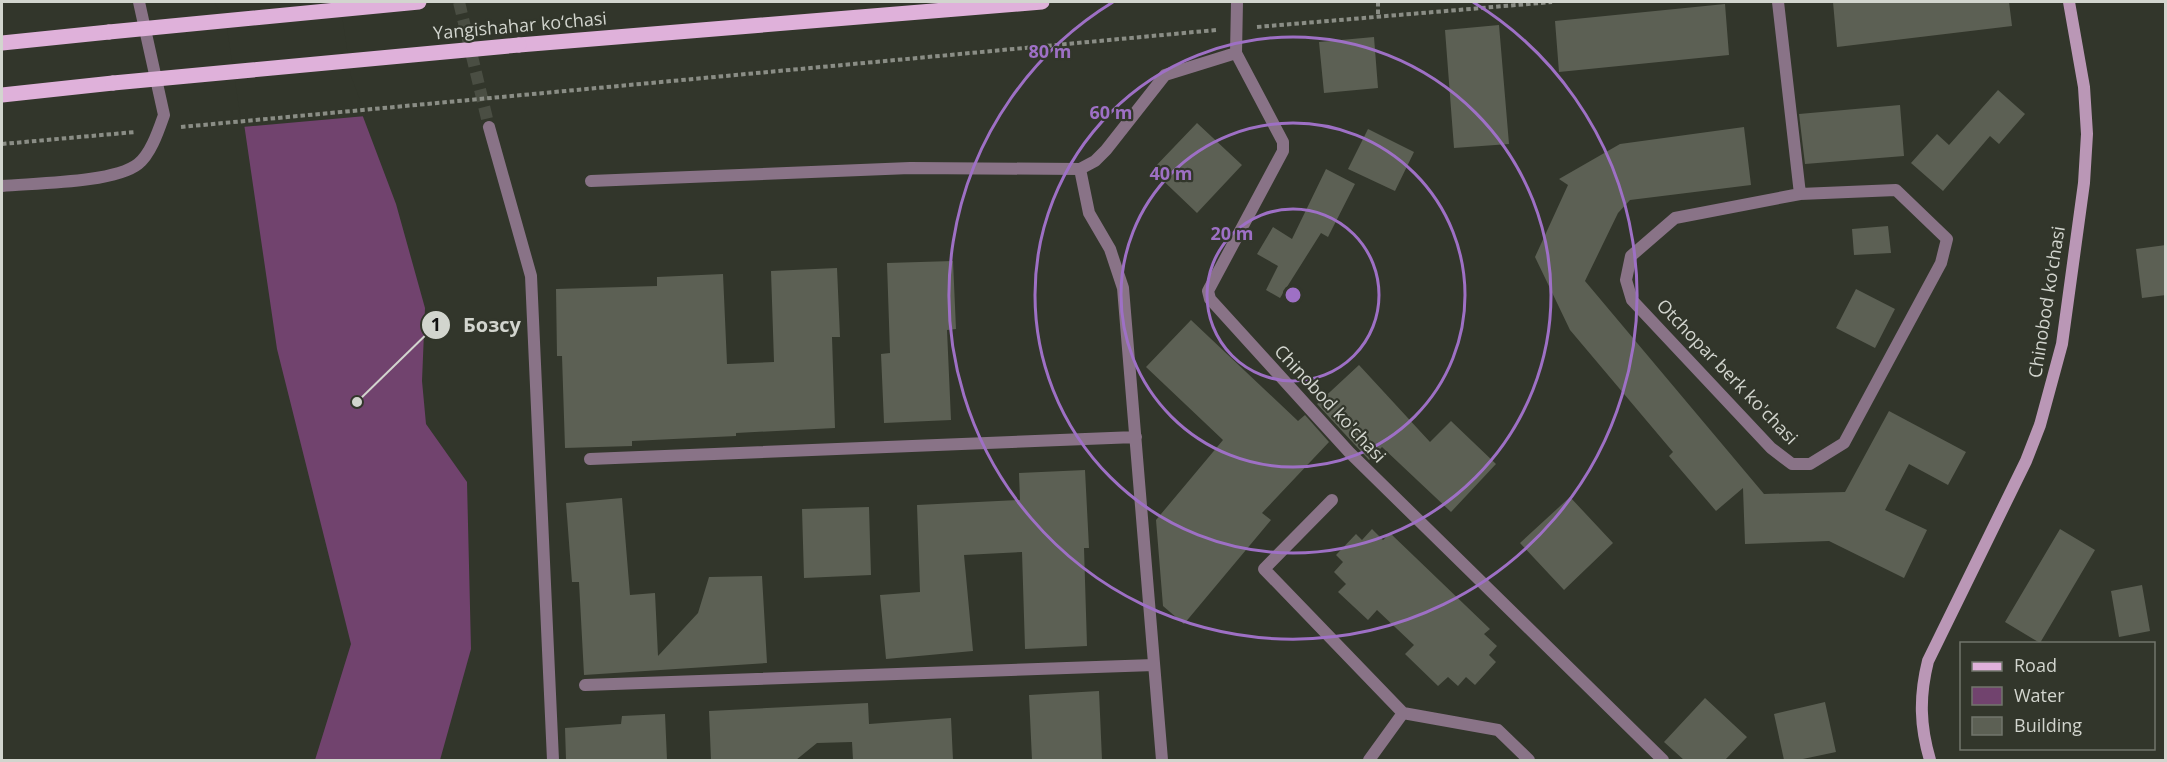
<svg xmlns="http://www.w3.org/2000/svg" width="2167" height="762" viewBox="0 0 2167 762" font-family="'Open Sans',sans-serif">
<rect width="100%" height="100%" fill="#32362b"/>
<path fill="#71436e" d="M229,21l119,56 48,127 29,104 -3,73 4,43 41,58 4,167 -31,111h-125l36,-116 -74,-295z"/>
<path fill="#32362b" d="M214,2h126l11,74 15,40 -124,11 -16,-105z"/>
<path fill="#5c6054" d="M1833,2h176l3,24 -175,21z
M1725,4l4,51 -170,17 -4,-51z
M1499,25l10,119 -55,4 -9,-118z
M1374,37l4,51 -54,5 -5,-51z
M1998,90l27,24 -26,30 -9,-8 -47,55 -32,-28 26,-29 12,11z
M1900,105l4,51 -99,8 -6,-50z
M1197,123l45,42 -45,48 -45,-43z
M1744,127l7,58 -121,15 -12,13 -33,68 179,213 81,-2 44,-81 77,41 -18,33 -39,-21 -24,46 42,20 -23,48 -75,-37 -84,3 -2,-56 -27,23 -47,-55 4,-4 -103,-122 -35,-73 33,-72 -9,-6 61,-35z
M1368,129l46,23 -19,39 -47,-22z
M1326,169l29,15 -27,53 -7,-4 -41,65 -14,-8 12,-24 -21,-12 16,-27 19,12z
M1888,226l3,27 -37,2 -2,-26z
M2166,245v50l-24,3 -6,-49z
M953,261l3,68 -9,1 4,90 -67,3 -3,-69 9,-1 -3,-90z
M837,268l3,69h-8l3,91 -99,5v3l-104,5v5l-67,2 -3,-92h-5l-1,-67 101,-3v-9l66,-3 4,90 47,-2 -3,-91z
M1856,289l39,20 -20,39 -39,-20z
M1191,320l107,101 7,-6 24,27 -67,71 9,7 -87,104 -21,-18 -7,-86 67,-80 -77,-73z
M1359,365l71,77 21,-21 45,43 -45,48 -69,-65 -13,13 -52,-56z
M1085,470l4,78h-5l3,98 -62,3 -3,-97 -58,3 9,96 -87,8 -6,-64 40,-3 -3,-87 103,-5 -1,-27z
M1570,497l43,46 -49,47 -44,-47z
M622,498l8,97 25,-2 3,63 40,-43 11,-36 53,-1 5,87 -183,12 -5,-93h-7l-6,-79z
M869,507l2,68 -67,3 -2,-69z
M1372,529l11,11 7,-7 100,96 -6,5 13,12 -8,9 7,7 -21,23 -9,-8 -8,9 -10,-9 -10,9 -33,-32 9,-9 -37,-35 -9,10 -30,-28 8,-8 -12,-12 9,-10 -7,-7 20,-21 6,6z
M2060,529l35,21 -55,93 -35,-21z
M2142,585l8,46 -31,6 -8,-46z
M1099,691l3,69h-70l-3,-65z
M1705,698l42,39 -22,23h-41l-20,-18z
M1825,702l11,50 -38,8h-14l-10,-46z
M868,703l1,21 82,-6 2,42h-100l-1,-18 -35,1 -21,17h-85l-2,-49z
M665,714l2,46h-101l-1,-32 56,-4 1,-8z"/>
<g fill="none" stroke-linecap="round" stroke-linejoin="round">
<path stroke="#4a4e43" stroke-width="12" stroke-dasharray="12 6" stroke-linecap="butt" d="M459,2l30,125"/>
<path stroke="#8a8d85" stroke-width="4" stroke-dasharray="4.5 3" stroke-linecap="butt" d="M1378,2v15
M1257,27l295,-25
M181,127l1035,-97
M2,144l133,-12"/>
<path stroke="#897387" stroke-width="12" d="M1778,2l22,192
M489,127l42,149 22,484
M2,186c33,-3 112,-3 136,-22 13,-10 21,-35 26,-49l-25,-113
M1896,190l51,49 -6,24 -97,180 -34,21h-18l-21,-16 -139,-148 -6,-20 5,-24 44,-38 125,-24z
M1332,500l-68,69 139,144 -34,47
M1403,713l95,17 31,30"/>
<path stroke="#897387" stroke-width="12" d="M1237,2l-1,51 47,89v9l-75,140 2,8 139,153 314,308
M591,181l319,-13 170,1
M590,459l546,-22
M585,685l569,-20
M1162,760l-39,-472 -13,-39 -21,-36 -9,-44 15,-8 11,-11 59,-75 71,-22"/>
<path stroke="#ba97b6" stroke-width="12" d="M1930,760c-10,-34 -11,-63 -2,-99l98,-200 14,-36 22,-81 22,-161 3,-49 -3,-47 -15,-85"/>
<path stroke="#dfb1da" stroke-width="15" d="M2,43l107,-11
M519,45l523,-43
M2,95l111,-12"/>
<path stroke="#dfb1da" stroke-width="15" d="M109,32l310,-30
M113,83l406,-38"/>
</g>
<g fill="none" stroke="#9e70c5" stroke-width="3">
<circle cx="1293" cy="295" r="86"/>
<circle cx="1293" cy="295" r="172"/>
<circle cx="1293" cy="295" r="258"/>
<path d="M1473 2A344 344 0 1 1 1113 2"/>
</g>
<g text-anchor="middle" stroke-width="4.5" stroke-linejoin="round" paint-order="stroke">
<g font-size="18" fill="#d2d5ce" stroke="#32362b">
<text transform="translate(520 26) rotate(-5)" y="6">Yangishahar ko‘chasi</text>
<text transform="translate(2047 302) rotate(-81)" y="6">Chinobod ko'chasi</text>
<text transform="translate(1727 372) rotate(46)" y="6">Otchopar berk ko'chasi</text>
<text transform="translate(1330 404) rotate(47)" y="6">Chinobod ko'chasi</text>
</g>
</g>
<circle cx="1293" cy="295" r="9" fill="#9e70c5" stroke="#32362b" stroke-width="3"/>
<g font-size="18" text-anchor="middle" font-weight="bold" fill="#9e70c5" stroke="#32362b" stroke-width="4.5" stroke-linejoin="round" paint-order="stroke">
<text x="1050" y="58">80 m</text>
<text x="1111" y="119">60 m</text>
<text x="1171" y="180">40 m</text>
<text x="1232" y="240">20 m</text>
</g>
<path fill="none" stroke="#d2d5ce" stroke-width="2" d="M357 402L436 325"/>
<g fill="#d2d5ce" stroke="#32362b" stroke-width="2">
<circle cx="357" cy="402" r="6"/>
<circle cx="436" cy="325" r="15"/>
</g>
<g font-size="18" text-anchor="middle" font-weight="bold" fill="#111">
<text x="436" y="331">1</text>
</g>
<g font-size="20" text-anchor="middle" font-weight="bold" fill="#d2d5ce" stroke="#32362b" stroke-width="4.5" stroke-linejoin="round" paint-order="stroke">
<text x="492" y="332">Бозсу</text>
</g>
<rect width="2167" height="762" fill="none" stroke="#d2d5ce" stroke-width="6"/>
<rect x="1960" y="642" width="195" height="108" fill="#32362b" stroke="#72766c" stroke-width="1.5"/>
<rect x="1972" y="662" width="30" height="9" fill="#dfb1da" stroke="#72766c" stroke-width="1.5"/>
<text x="2014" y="672" font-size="18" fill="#d2d5ce">Road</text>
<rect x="1972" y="687" width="30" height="18" fill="#71436e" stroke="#72766c" stroke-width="1.5"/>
<text x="2014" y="702" font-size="18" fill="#d2d5ce">Water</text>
<rect x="1972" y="717" width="30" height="18" fill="#5c6054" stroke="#72766c" stroke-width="1.5"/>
<text x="2014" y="732" font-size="18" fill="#d2d5ce">Building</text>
</svg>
